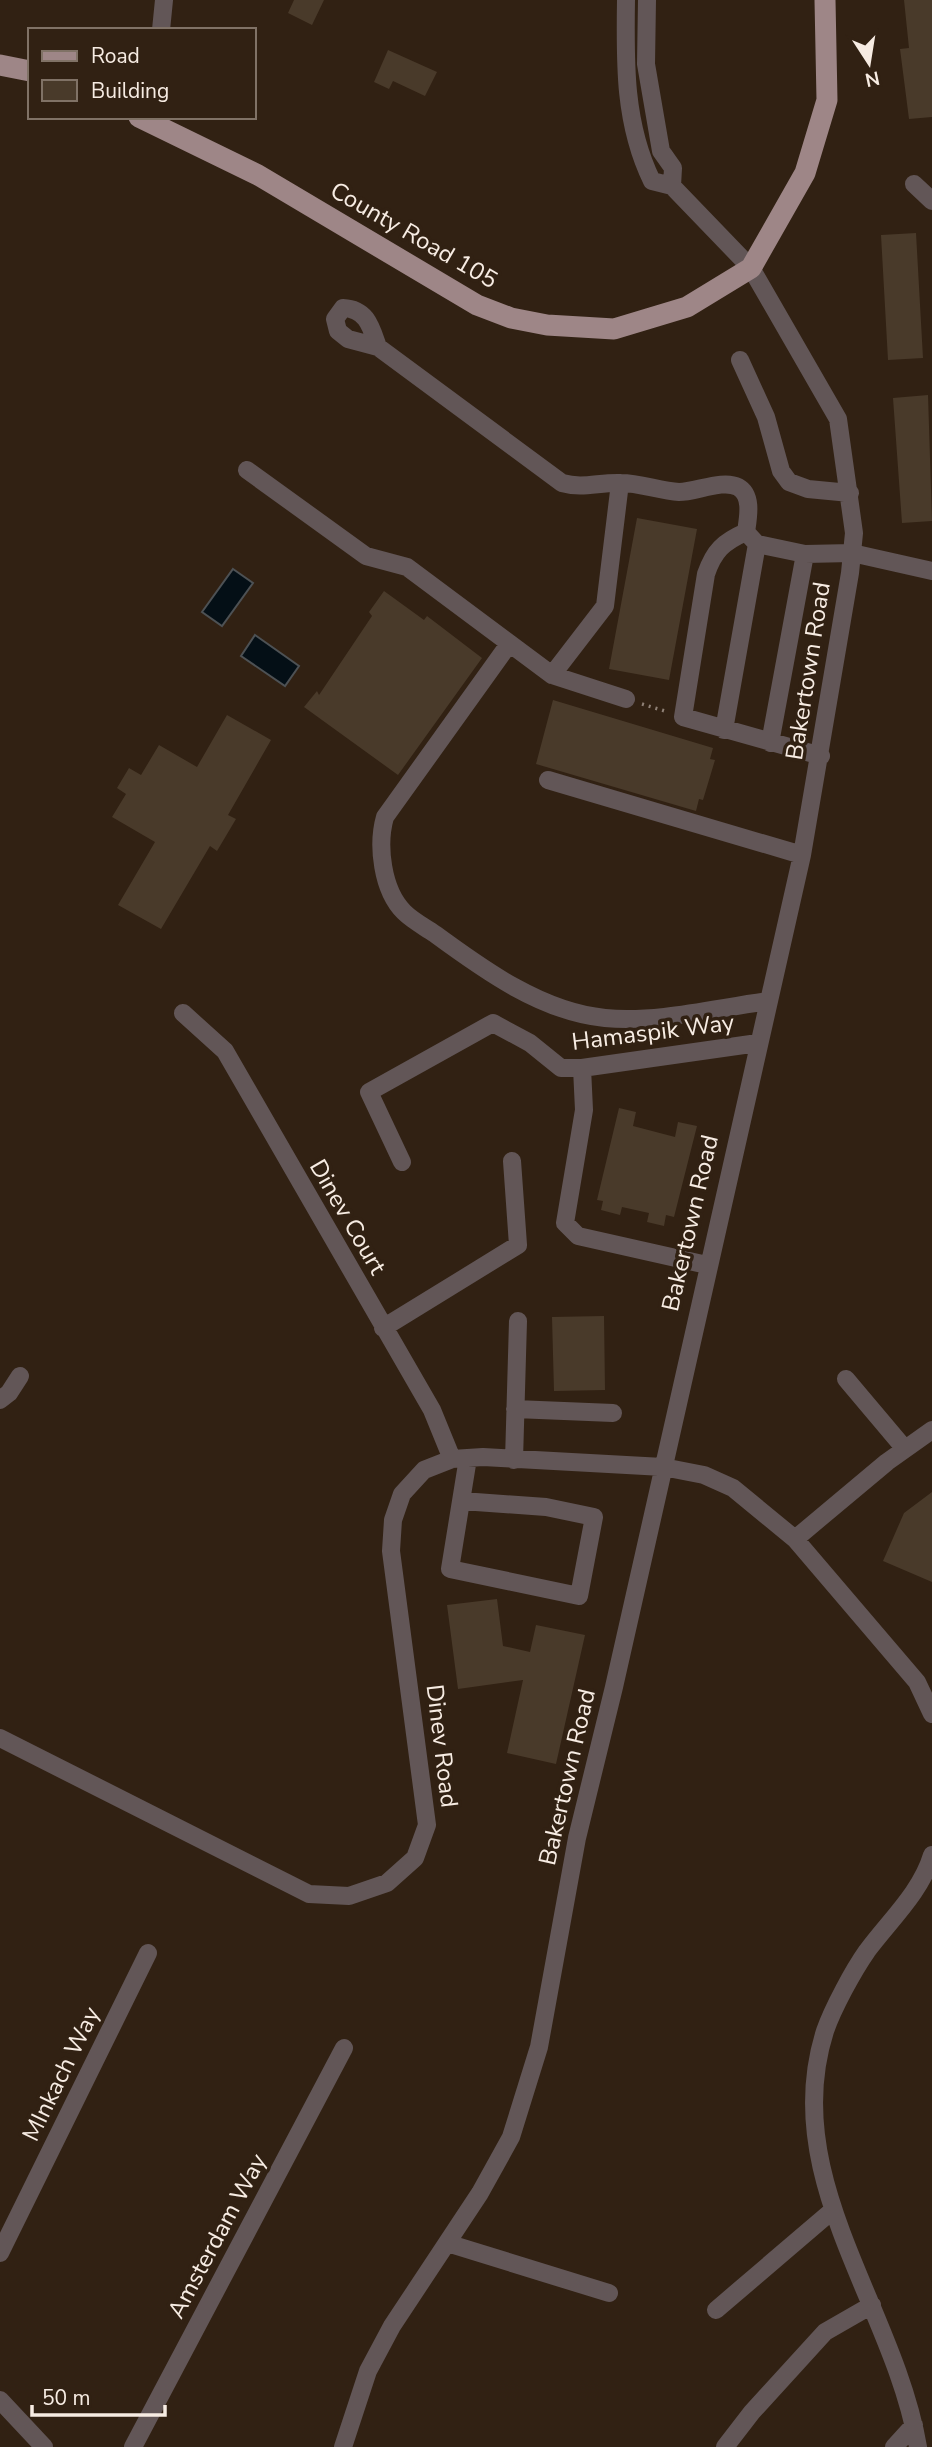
<svg xmlns="http://www.w3.org/2000/svg" width="932" height="2447" viewBox="0 0 932 2447" font-family="'Nunito Sans',sans-serif">
<rect width="100%" height="100%" fill="#312113"/>
<path fill="#040f16" stroke="#4d5154" stroke-width="2" d="M233,569l20,14 -31,43 -20,-14z
M255,635l44,31 -14,20 -44,-30z"/>
<path fill="#493a2a" d="M294,0h30l-12,25 -24,-12z
M904,0h28v117l-23,2 -9,-70 9,-1z
M388,50l49,22 -12,24 -32,-15 -4,8 -15,-7z
M916,233l7,125 -35,2 -7,-125z
M928,395l4,126 -30,2 -9,-125z
M637,518l60,11 -28,151 -60,-11z
M384,591l40,29 3,-4 55,42 -84,117 -94,-68 13,-16 2,4 53,-79 -3,-4z
M553,700l160,48 -3,11 5,1 -12,40 -4,-1 -3,12 -160,-47z
M227,715l44,25 -43,75 8,4 -19,32 -7,-5 -49,83 -43,-24 37,-63 -43,-25 14,-23 -9,-6 12,-20 12,7 18,-30 38,22z
M619,1108l17,4 -3,14 42,11 3,-15 19,4 -23,91 -8,-2 -2,11 -17,-4 2,-9 -27,-6 -2,8 -19,-5 2,-9 -6,-1z
M604,1316l1,74 -51,1 -2,-74z
M932,1492v90l-49,-21 21,-48z
M497,1599l6,47 27,6 6,-27 49,10 -29,129 -49,-11 16,-73 -65,9 -11,-84z"/>
<g fill="none" stroke-linecap="round" stroke-linejoin="round">
<path stroke="#8f8176" stroke-width="3.5" stroke-dasharray="2 5" stroke-linecap="butt" d="M642,704l26,8"/>
<path stroke="#625657" stroke-width="18" d="M647,0l-1,64 15,87 12,17 -1,18
M161,30l3,-30
M914,184l18,17
M378,347l-30,-8 -10,-8 -3,-12 8,-11c24,1 28,19 35,39l184,136c21,6 37,-1 59,0 19,0 39,8 58,9 17,0 44,-13 59,-5 15,8 10,31 8,45l11,12
M740,360l26,57 15,54 8,11 19,7 42,4
M247,470l119,86 41,11 145,108 74,24
M746,532c-23,10 -32,19 -40,42l-23,143 138,39
M509,644l-124,173c-8,28 -3,73 19,95 9,9 21,15 31,22 49,36 107,78 170,84 53,5 111,-10 164,-17
M552,675l53,-69 15,-123
M724,730l33,-186 48,10 47,-1 80,18
M770,743l35,-189
M548,780l254,75
M183,1013l42,38 207,359 20,49
M582,1068l2,42 -19,113 13,13 129,29
M402,1162l-33,-70 124,-69 37,20 31,25h21l176,-25
M383,1328l135,-83 -6,-84
M846,1379l59,70
M0,1400l9,-7 11,-17
M515,1409l98,4
M514,1460l4,-139
M462,1501l84,6 48,10 -15,79 -129,-27 18,-111
M795,1539l92,-77 45,-32
M0,1738l309,156 40,2 38,-13 28,-25 12,-33 -36,-274 2,-31 9,-26 22,-24 28,-11 31,-2 180,10 41,8 29,13 62,51 122,143 15,32
M447,2243l162,50
M0,2253l148,-300
M716,2310l117,-100
M0,2400l44,47
M133,2447l211,-399
M343,2447l25,-76 24,-45 88,-133 31,-56 28,-90 38,-209 37,-151 188,-832 48,-282 4,-40 -16,-114 -87,-151 -79,-82 -20,-5c-28,-57 -27,-118 -26,-181
M725,2447l27,-35 73,-80 47,-27
M894,2447l20,-22
M918,2447c-24,-141 -140,-269 -93,-416 8,-23 28,-60 42,-80 23,-31 54,-59 65,-96"/>
<path stroke="#9e8687" stroke-width="21" d="M0,65l30,6
M139,117l119,58 219,130 34,13 36,7 67,4 73,-22 64,-39 54,-95 22,-73 -2,-100"/>
</g>
<g text-anchor="middle" stroke-width="7" stroke-linejoin="round" paint-order="stroke">
<g font-size="24" fill="#f7ece3" stroke="#312113">
<text transform="translate(414 235) rotate(30)" y="8">County Road 105</text>
<text transform="translate(808 671) rotate(-81)" y="8">Bakertown Road</text>
<text transform="translate(653 1032) rotate(-7)" y="8">Hamaspik Way</text>
<text transform="translate(348 1217) rotate(60)" y="8">Dinev Court</text>
<text transform="translate(690 1223) rotate(-77)" y="8">Bakertown Road</text>
<text transform="translate(442 1746) rotate(83)" y="8">Dinev Road</text>
<text transform="translate(567 1777) rotate(-77)" y="8">Bakertown Road</text>
<text transform="translate(61 2074) rotate(-64)" y="8">MInkach Way</text>
<text transform="translate(217 2236) rotate(-62)" y="8">Amsterdam Way</text>
</g>
</g>
<rect x="28" y="28" width="228" height="91" fill="#312113" stroke="#807266" stroke-width="2"/>
<rect x="42" y="51" width="35" height="10" fill="#9e8687" stroke="#807266" stroke-width="2"/>
<text x="91" y="63" font-size="21" fill="#f7ece3">Road</text>
<rect x="42" y="80" width="35" height="21" fill="#493a2a" stroke="#807266" stroke-width="2"/>
<text x="91" y="98" font-size="21" fill="#f7ece3">Building</text>
<g transform="translate(869 63) rotate(168)" stroke="#312113" stroke-width="5" paint-order="stroke">
<path d="M0-5L12 26L0 18L-12 26Z" fill="#f7ece3"/>
<text y="-10" font-size="19" font-weight="bold" text-anchor="middle" fill="#f7ece3">N</text>
</g>
<path d="M32 2405v10h133v-10" fill="none" stroke="#f7ece3" stroke-width="3.5"/>
<text x="42" y="2405" font-size="21" fill="#f7ece3" stroke="#312113" stroke-width="5" paint-order="stroke">50 m</text>
</svg>
